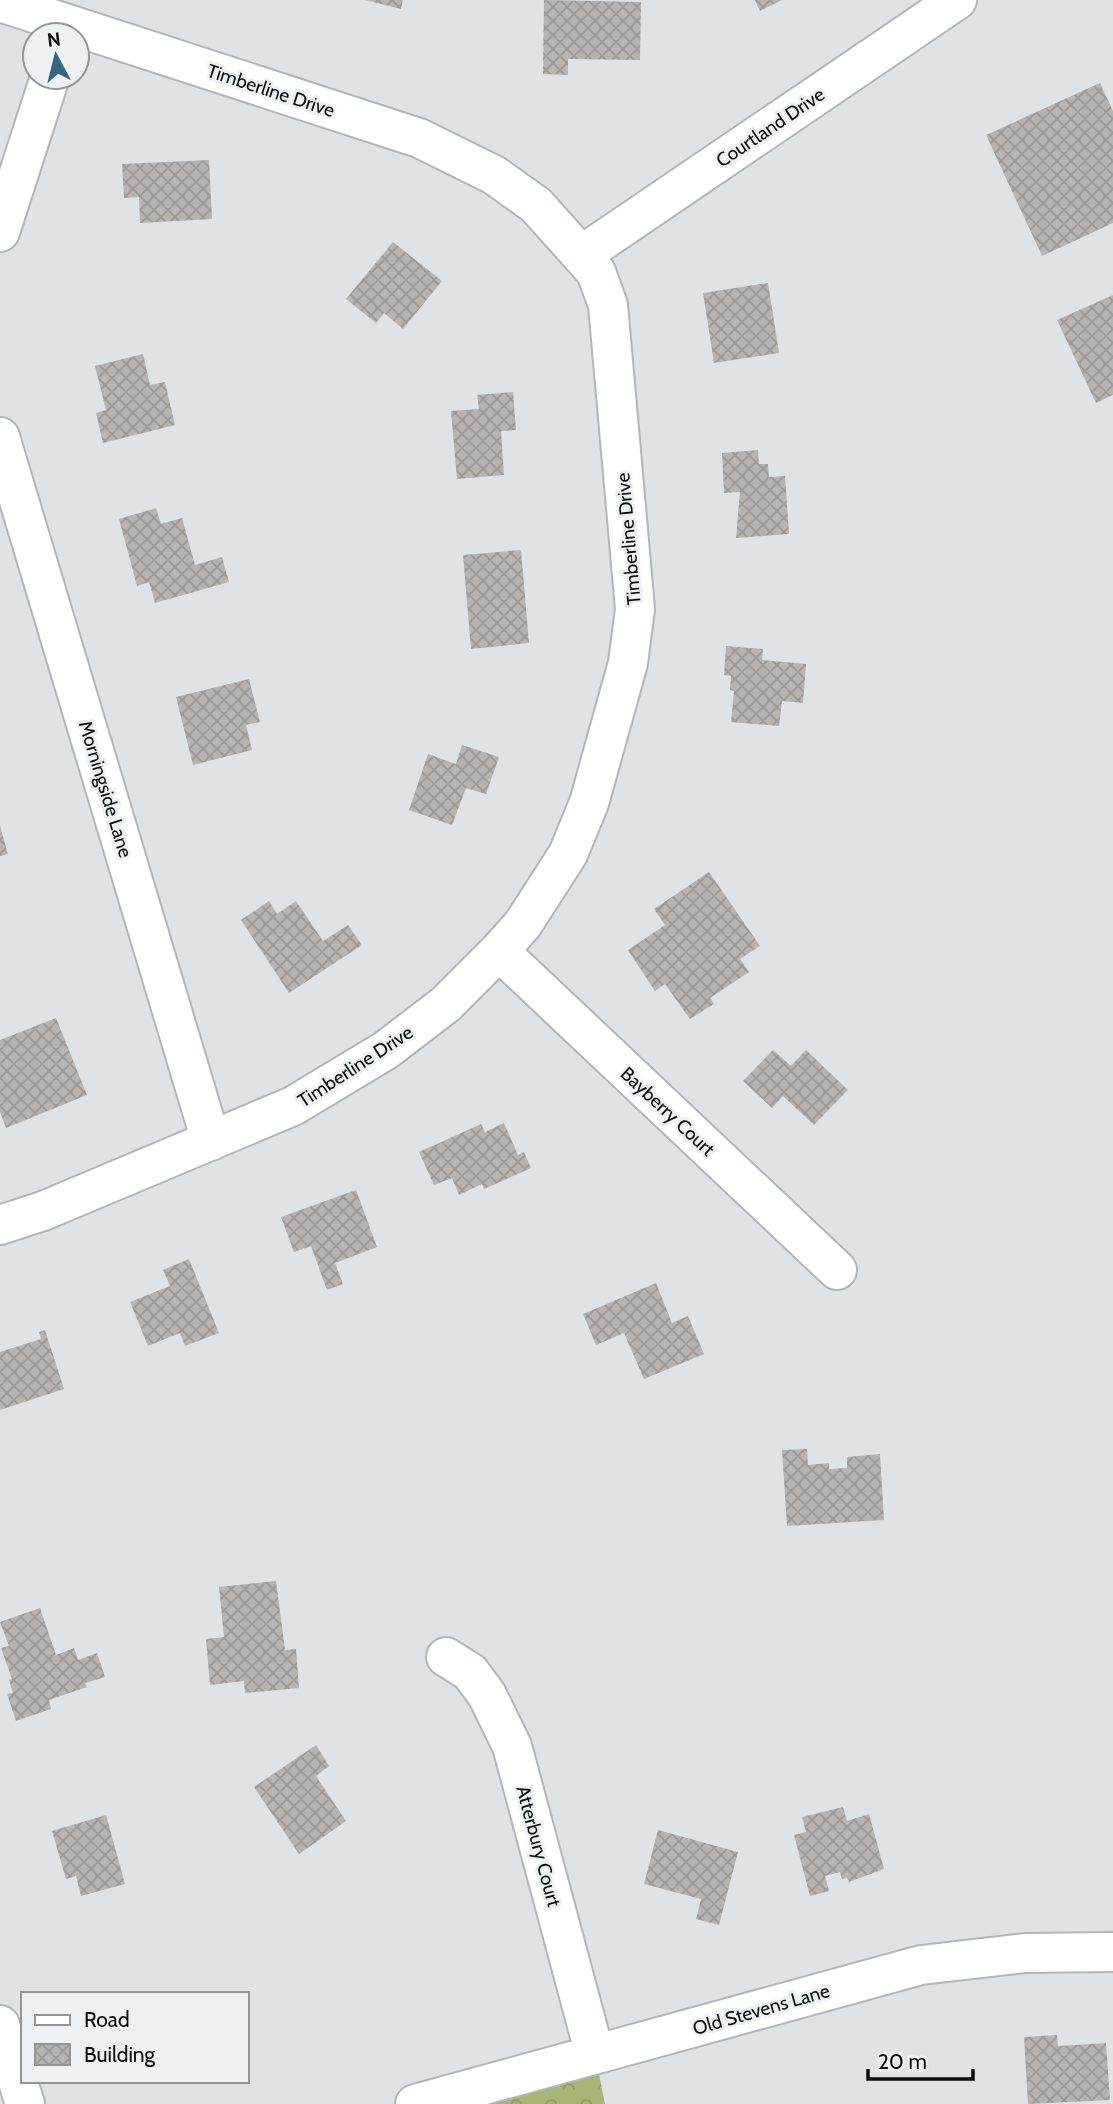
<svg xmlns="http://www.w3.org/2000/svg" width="1113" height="2104" viewBox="0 0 1113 2104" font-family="Cabin,sans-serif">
<defs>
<pattern id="forest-crowns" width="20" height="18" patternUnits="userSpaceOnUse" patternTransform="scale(1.75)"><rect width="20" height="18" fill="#a7b576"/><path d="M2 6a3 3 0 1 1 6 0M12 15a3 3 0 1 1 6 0" fill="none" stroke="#8e9a65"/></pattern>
<pattern id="building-cross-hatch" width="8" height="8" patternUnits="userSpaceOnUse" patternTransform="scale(1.75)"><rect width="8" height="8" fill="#b6b3b1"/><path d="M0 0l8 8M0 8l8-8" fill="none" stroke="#9b9997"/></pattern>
</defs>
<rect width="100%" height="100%" fill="#e0e3e6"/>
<path fill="url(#forest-crowns)" d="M596,2059l9,45h-173z"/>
<path fill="url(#building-cross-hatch)" d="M365,0h38l-2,9z
M544,0l97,2 -1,58 -72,-1v16l-25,-1z
M755,0h27l-22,11z
M1100,83l13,28v112l-71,33 -56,-121z
M209,160l3,59 -72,4 -1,-26 -15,1 -2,-34z
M393,242l49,39 -39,48 -19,-16 -8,10 -30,-24z
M768,283l11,70 -65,10 -11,-70z
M1113,295v100l-17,8 -39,-83z
M143,354l7,31 15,-3 10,43 -72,18 -7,-30 10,-3 -11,-44z
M513,392l3,38 -15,1 3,44 -47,4 -6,-68 28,-2 -2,-14z
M758,450l1,14h9l1,13 16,-1 4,58 -53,4 4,-46 -16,1 -2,-40z
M156,508l5,16 21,-6 13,47 27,-8 7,25 -74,21 -6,-21 -12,4 -18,-67z
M521,550l8,93 -58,6 -8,-94z
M726,646l37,3 -1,11 44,4 -3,39 -21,-2 -3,25 -48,-4 3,-31 -4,-1 1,-14 -7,-1z
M249,679l11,43 -14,3 6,25 -59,15 -17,-68z
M462,745l37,12 -13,37 -20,-6 -14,37 -43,-15 19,-56 28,10z
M0,826l8,28 -8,2z
M709,872l51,74 -20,13 9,13 -39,26 4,6 -24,15 -25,-35 -10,7 -27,-41 37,-25 -11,-16z
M269,901l8,13 19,-13 27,40 25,-16 14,20 -73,48 -48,-73z
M56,1018l31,77 -81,33 -6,-16v-72z
M773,1050l18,16 15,-16 42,40 -34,35 -31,-29 -11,12 -29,-27z
M504,1123l14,32 6,-3 7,16 -47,21 -2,-5 -23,11 -7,-17 -18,7 -15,-33 62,-28 4,8z
M356,1190l21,57 -42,16 8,21 -16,6 -16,-44 -17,6 -13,-35z
M189,1259l30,74 -34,13 -5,-13 -32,13 -18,-44 40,-16 -7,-16z
M656,1283l16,40 16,-7 16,38 -60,25 -20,-46 -28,12 -13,-31z
M45,1330l19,59 -64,21v-58l41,-13 -2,-7z
M807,1449l1,16 21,-2v6l18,-1v-11l33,-3 4,66 -97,6 -5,-76z
M276,1581l9,69 11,-1 3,39 -54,5 -1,-12 -34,4 -4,-46 18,-2 -5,-50z
M40,1608l16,47 18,-7 4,12 19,-7 8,24 -20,6 2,4 -38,13 2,9 -35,12 -9,-27 6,-1 -4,-13 3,-1 -11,-31 8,-2 -9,-24z
M316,1745l13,21 -13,10 30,45 -47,33 -45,-67z
M843,1807l4,14 22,-7 15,55 -35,13 -2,-4 -5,1 -2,-7 -15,4 4,15 -19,5 -16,-61 12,-3 -4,-15z
M106,1815l19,69 -44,12 -5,-20 -10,3 -14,-48z
M658,1830l80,22 -19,73 -23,-6 5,-20 -57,-15z
M1057,2035l1,11 48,-3 4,57 -82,4 -4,-67z"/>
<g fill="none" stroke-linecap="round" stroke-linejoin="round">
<g stroke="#b3b6b9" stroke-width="42">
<path id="street" d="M0,2l419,136 75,37 42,30 60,67 12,33 27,304 -7,54 -39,140 -21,51 -45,70 -24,27 -53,53 -60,46 -93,56 -250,105 -43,14
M0,232l50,-155
M583,254l374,-254
M0,437l211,704
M499,951l338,319
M446,1657l24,15 17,23 25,51 83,309
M0,2025l25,79
M415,2104l506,-139 104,-12 88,-1"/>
</g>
<use href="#street" stroke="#fff" stroke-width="38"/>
</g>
<g text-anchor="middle" stroke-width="6" stroke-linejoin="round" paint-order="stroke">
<g font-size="19" fill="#0b0c0c" stroke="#edf1f3">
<text transform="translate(271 90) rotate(18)" y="7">Timberline Drive</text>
<text transform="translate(770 127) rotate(-34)" y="7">Courtland Drive</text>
<text transform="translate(628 539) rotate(-95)" y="7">Timberline Drive</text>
<text transform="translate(106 789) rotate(73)" y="7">Morningside Lane</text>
<text transform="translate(355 1066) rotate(-33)" y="7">Timberline Drive</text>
<text transform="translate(668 1111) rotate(43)" y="7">Bayberry Court</text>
<text transform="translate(539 1846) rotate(75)" y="7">Atterbury Court</text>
<text transform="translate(761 2009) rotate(-16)" y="7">Old Stevens Lane</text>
</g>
</g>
<rect x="21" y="1992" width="228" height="91" fill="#edf1f3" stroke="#939597" stroke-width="2"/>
<rect x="35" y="2015" width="35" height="10" fill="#ffffff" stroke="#939597" stroke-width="2"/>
<text x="84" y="2027" font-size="21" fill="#0b0c0c">Road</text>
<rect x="35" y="2044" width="35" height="21" fill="url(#building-cross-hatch)" stroke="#939597" stroke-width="2"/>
<text x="84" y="2062" font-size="21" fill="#0b0c0c">Building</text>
<g transform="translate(56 56) rotate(353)"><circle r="33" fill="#edf1f3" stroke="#939597" stroke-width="2"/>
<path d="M0-5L12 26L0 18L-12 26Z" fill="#306882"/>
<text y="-10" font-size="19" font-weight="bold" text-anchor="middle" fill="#0b0c0c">N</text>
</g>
<path d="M868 2069v10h105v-10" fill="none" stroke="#0b0c0c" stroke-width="3.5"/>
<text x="878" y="2069" font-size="21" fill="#0b0c0c" stroke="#edf1f3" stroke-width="5" paint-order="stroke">20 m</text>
</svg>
